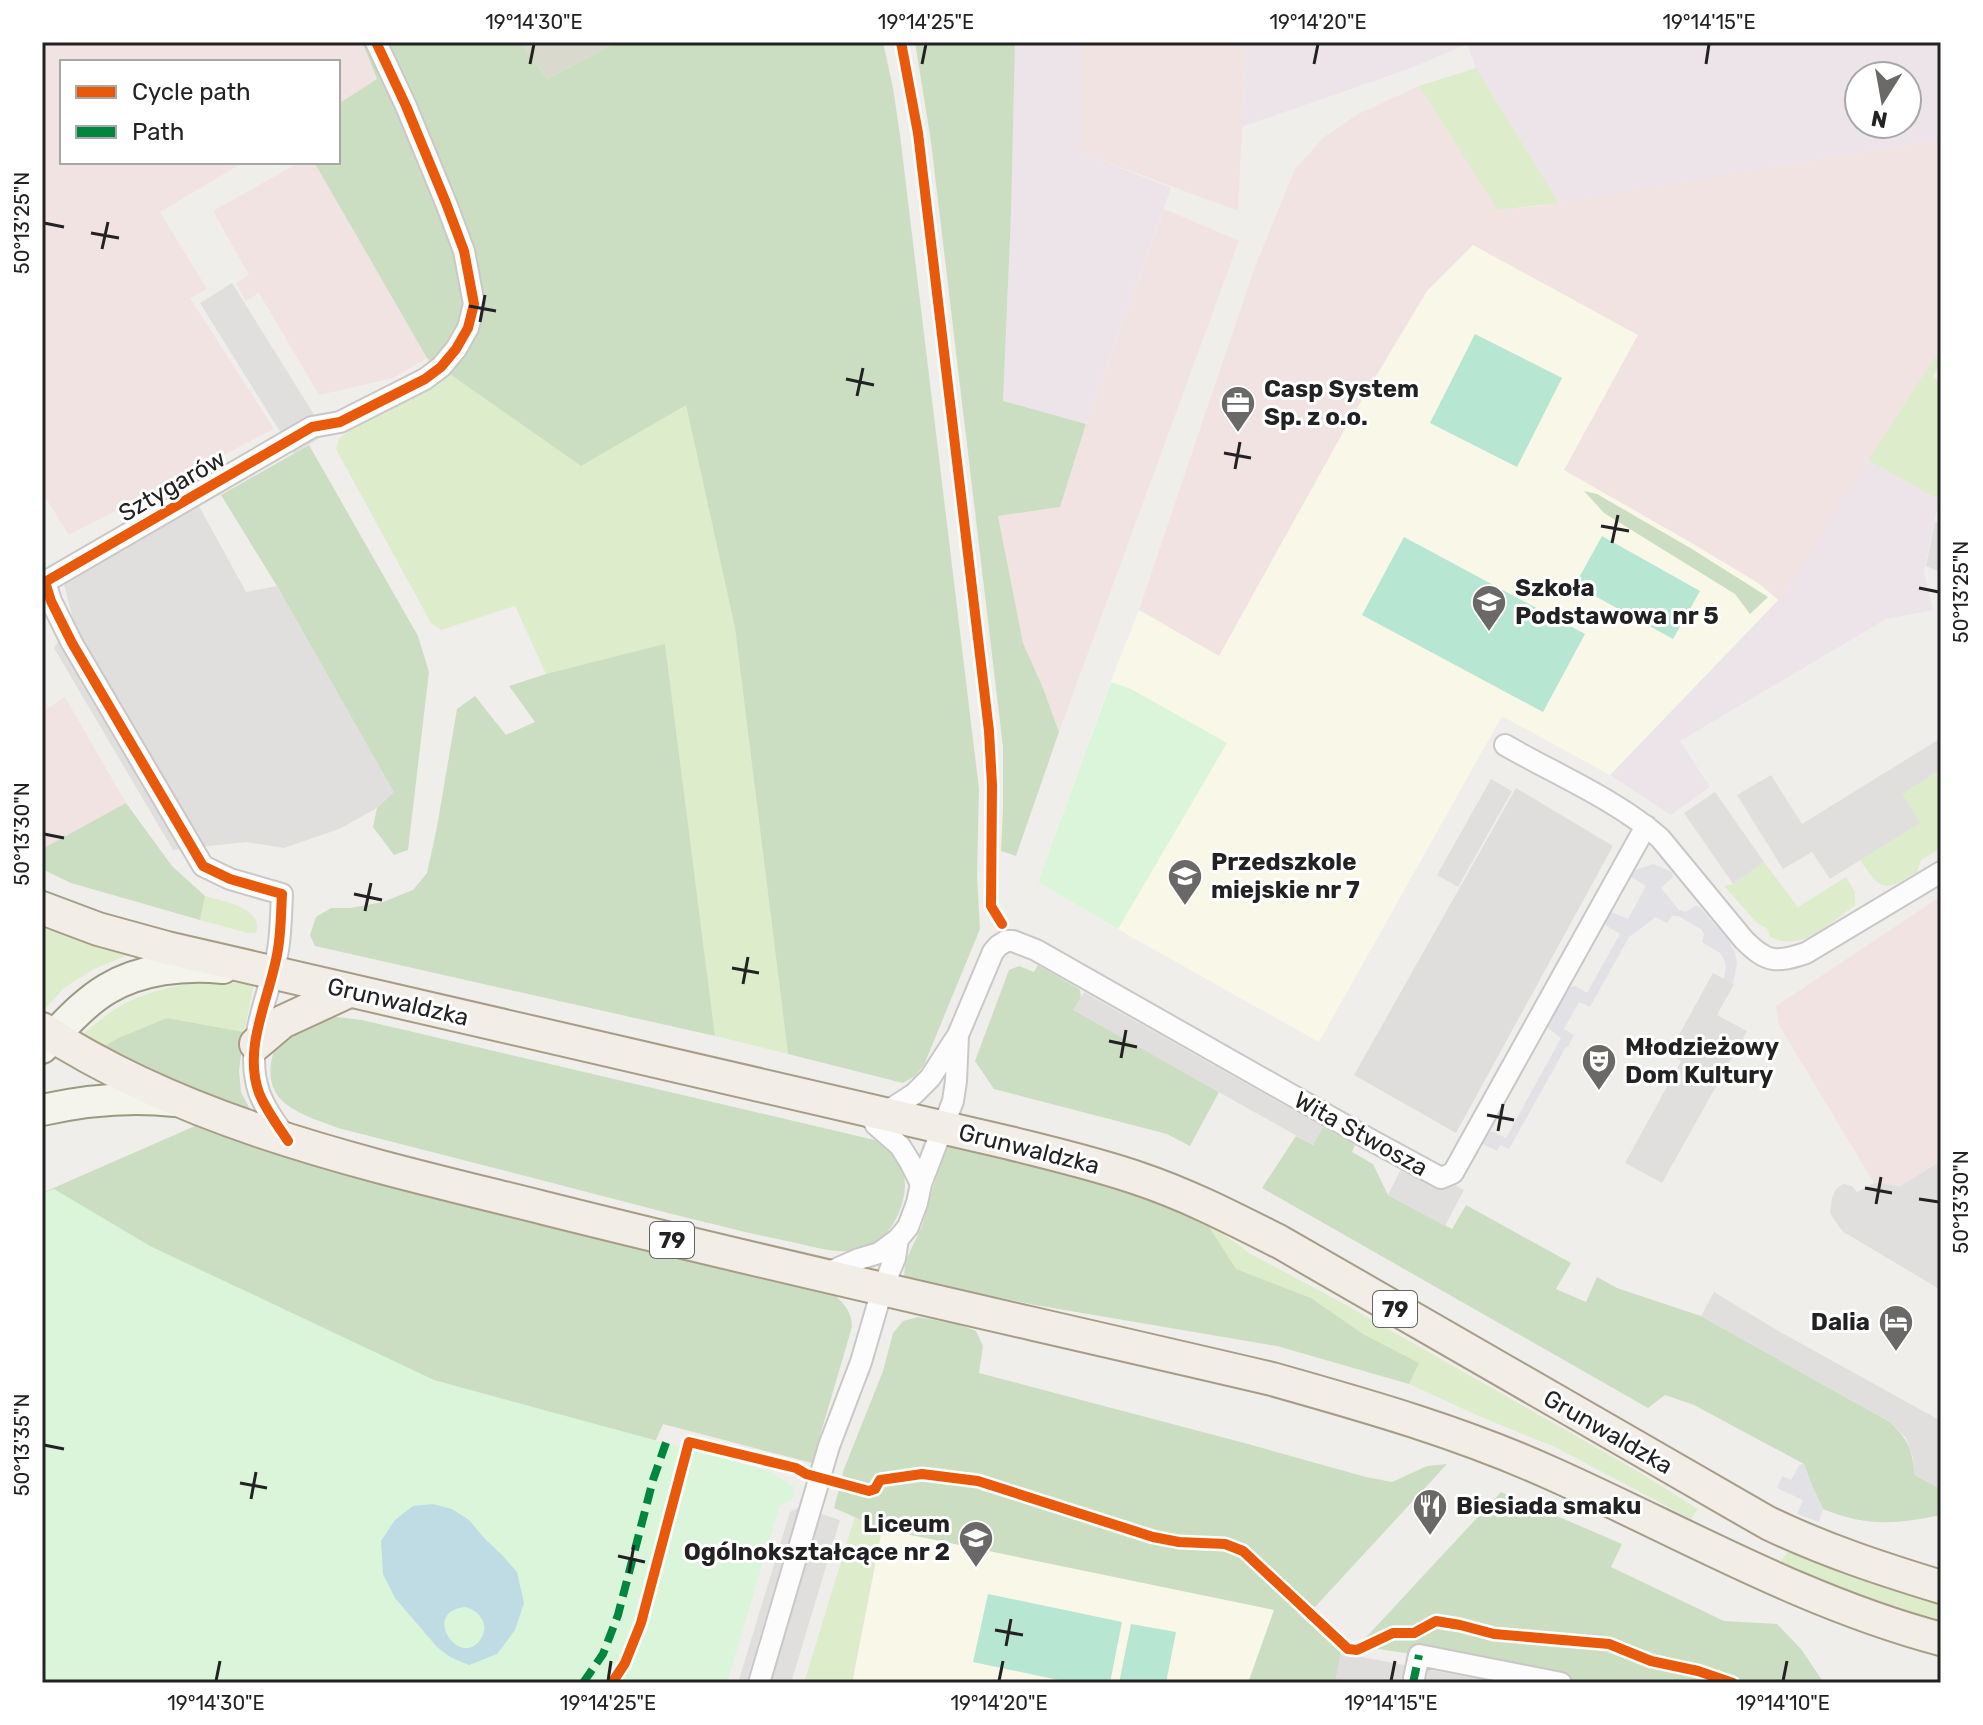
<svg xmlns="http://www.w3.org/2000/svg" width="1983" height="1725" viewBox="0 0 1983 1725" font-family="Rubik,sans-serif">
<rect width="100%" height="100%" fill="#f0eeeb"/>
<path fill="#dfdedc" d="M1516,788l97,58 -157,287 -102,-58z
M1341,1653l158,30h-164z"/>
<path fill="#f1e3e1" d="M42,42h320l15,37 -39,25v-42h-276v100h182l-84,50 47,77 -17,9 84,131 -205,106 -27,-43z
M1082,42h164l-8,169 -156,-58z
M1419,86l80,124 40,-4 402,-67v218h-6l-150,236 -6,7 -21,-17 -70,-42 -125,-71 -90,-225 -46,46 -77,129 -131,236 -80,-46 115,-341 41,-100 29,-32 34,-23z
M300,162h14l113,196 -34,20 -74,17 -60,-102 -13,8 -10,-18 13,-8 -36,-64z
M1164,209l75,32 -180,491 -16,-44 -20,-45 -25,-127 62,-9 26,-83z
M65,697l61,106 -84,46v-137z
M1941,896v265l-41,25 -26,-3 -95,-158 -3,-19z"/>
<path fill="#ede4e9" fill-rule="evenodd" d="M1015,42h67v111l89,35 -85,236 -83,-22 8,-188z
M1246,42h695v97l-382,64 -83,-135 -9,-24 -56,24 -169,59zM1859,76h48v48h-48z
M1868,460l71,40 -15,72 9,38 -47,9 -206,122 30,46 -39,28 -61,-40 175,-182z"/>
<path fill="#f8f7e8" d="M1473,245l165,90 -74,135 124,71 70,42 20,17 -168,175 -108,-59 -183,326 -184,-103 -97,-57 75,-207 26,-65 80,46 131,-236 77,-129z
M882,1529l393,81 -27,73h-396z"/>
<path fill="#d9d9cd" d="M520,42h97l-70,37z"/>
<path fill="#ddeccb" d="M1476,68l83,135 -61,7 -79,-124z
M1935,357h6v5l-8,15 8,5v119l-73,-41z
M427,358l154,108 105,-62 49,224 53,426 -73,-18 -50,-391 -119,29 -31,-68 -74,24 -10,-7 -95,-174 3,-10 12,-10 81,-44z
M1941,769v79l-20,12 -4,12c-32,19 -35,21 -57,-12l60,-37 -19,-29z
M1764,862l34,45 48,-30 9,15v13c-25,18 -52,48 -85,32l-3,-9 -9,-4 -34,-38 9,-2z
M205,896c17,5 60,12 51,37h-8l-48,-13z
M42,928l88,26 -38,16 -28,18 -20,22 -2,-1z
M211,980l43,5 -10,47 -77,-14 -49,20 -13,8 -23,-11c15,-13 30,-25 48,-34 25,-12 54,-17 81,-21z
M1206,1222l45,32 95,51 225,128 71,41 56,35 -7,10 -136,-72 -74,-30 -72,-33 9,-21 -55,-29 -52,-36 -76,-29z
M855,1516l27,13 -30,154h-48z
M1789,1550l68,27 84,29v17l-85,-29 -77,-30z"/>
<path fill="#cbdec1" d="M362,42h158l27,37 70,-37h266l10,46 7,47 79,654 -2,86 3,54 -56,136 -9,11 -12,7 -115,-29 -53,-426 -49,-223 -105,61 -154,-108 -113,-196h24v-58l39,-25z
M915,42h100l-4,172 -8,187 83,23 -26,83 -62,9 25,127 20,45 16,44 -43,124 -15,-5 2,-41v-63l-72,-605z
M309,445l109,191 11,36 -21,178 -14,5 -21,-28 4,-19 16,-16 -116,-206 -56,-91z
M1584,491l13,3 95,55 76,48 -18,17 -15,-20 -131,-81z
M665,644l50,392 -400,-90 -5,-11 6,-18 15,-9h19l33,-6 30,-12 14,-17 10,-46 20,-118 18,-13 31,39 29,-13 -26,-36 37,-12z
M126,803l46,63 33,30 -5,24 -129,-37 -29,-14v-20z
M1038,965l41,24c5,8 -2,14 -5,21l145,82 -29,54 -23,-12 -173,-45 -19,-28 34,-91 10,-4 15,6z
M328,1016l34,4 517,121c17,10 26,26 26,45 -1,25 -16,54 -41,62 -23,8 -49,-1 -72,-6 -42,-8 -83,-19 -124,-29 -110,-29 -220,-57 -330,-85 -17,-7 -37,-12 -52,-24 -23,-17 -19,-53 1,-72 9,-9 29,-12 41,-16z
M167,1018l77,14 -5,39 2,21 10,19 -88,-37 -58,-28 13,-8z
M195,1126l638,168c11,9 19,18 19,33l-40,136 -149,-39 -7,16 -614,243v-490z
M1323,1127l32,18 -3,7 21,12 15,31 64,34 14,-24 105,58 -15,26 30,13 11,-25 20,11 84,28 189,106c19,19 22,27 25,53l26,14v26c-44,9 -75,12 -118,-6l-11,-23 -8,-22 -110,-59 -29,-10 -17,13 -386,-220 34,-52 17,9z
M946,1143l101,24 67,19 46,16 46,20 30,47 75,29 52,36 56,29 -10,21 -132,-38 -242,-41 -131,-27 1,-16 17,-36z
M918,1317l40,7 18,7 7,15 -4,27 269,71 118,33 26,5 35,-16 20,-2 -132,143 -16,7 42,39 -6,30h-87l26,-73 -392,-81 -48,-21 10,-39 39,-98 10,-38 10,-12z
M1501,1492l121,52 -11,23 113,54 53,3 24,25 23,34h-263l-142,-28 -61,-9z"/>
<path fill="#daf5da" d="M1111,682l20,7 96,54 -109,186 -80,-47z
M54,1189l96,57 284,134 338,92 23,16 -3,12 -12,5 -53,178h-685v-490z"/>
<path fill="#b7e6d2" d="M1475,334l87,44 -45,89 -87,-44z
M1602,536l98,55 -27,48 -98,-54z
M1404,537l181,97 -42,78 -181,-97z
M988,1594l134,28 -12,61h-37l-100,-21z
M1131,1624l45,8 -10,51h-47z"/>
<path fill="#e0dfde" d="M232,283l94,151 -32,20 -94,-151z
M199,506l47,86 31,-6 117,206 -17,16 -38,21 -55,19 -38,-6 -73,8 -119,-202 19,-29 -9,-34z
M1935,521l6,4v48l-15,-7z
M1941,738v31l-39,25 18,29 -90,56 -18,-27 -29,17 -46,-74 34,-20 31,49z
M1491,779l21,12 -54,96 -21,-12z
M1715,792l49,70 -31,22 -49,-71z
M1713,973l21,11 -17,31 30,16 -85,152 -37,-20 56,-102 -12,-8z
M1084,992l239,135 -10,18 -240,-135z
M1406,1159l58,31 -19,36 -57,-31z
M1941,1161v129l-99,-59 -12,-18 2,-15 4,-9 7,-5 9,2 5,6 17,-9 26,3z
M1714,1292l61,37 166,92v68l-26,-14 -2,-18 -7,-19 -16,-16 -189,-106z
M799,1507l-53,176h-8l52,-171z
M821,1514l19,6 -49,163h-20z"/>
<path fill="#e2e1e5" d="M1653,864l19,8 1,5 -12,11 18,22 7,2 9,-6h4l30,35 6,12 2,10 -4,20 -9,-4 2,-13 -2,-7 -4,-6 -18,-11 2,-8 -3,-5 -23,-13h-6l-5,7 -11,-6 -27,20 -39,70 -11,-5 -15,27 10,6 -6,12h-2l-57,102 -9,-4 -3,6 -16,-8 7,-11h6l12,6 55,-100 -13,-10v-6l19,-34 9,-2 11,7 33,-59 -13,-8 -3,-5 7,-9 17,7 18,-33 -15,-9 1,-3 3,-4z
M1804,1464l8,22 11,23 -4,13 -22,-8 6,-14 -26,-12 5,-12 9,4 8,-15z"/>
<path fill="#bfdbe3" fill-rule="evenodd" d="M433,1504l19,5 17,11 15,18 18,17 15,17 7,31 -9,27 -18,24 -28,11 -19,-8 -13,-10 -42,-49 -12,-24 -2,-33 14,-21 18,-14zM466,1607c13,4 23,16 16,30 -20,36 -64,-26 -16,-30z"/>
<g fill="none" stroke-linecap="round" stroke-linejoin="round">
<g stroke="#c9c8c7" stroke-width="24">
<path id="street" d="M1505,745c50,29 112,55 155,93l84,102c23,23 32,23 62,13l135,-81
M867,1110l9,15 24,21 10,16 11,22
M883,1114l31,-20 16,-16 28,-43 35,-83 5,-6 8,-5h7l23,9 333,189 72,39 12,-5 193,-347
M288,1140c-11,-15 -23,-31 -29,-48 -16,-47 11,-96 19,-142 3,-18 3,-38 4,-56l-52,-15 -27,-13 -131,-223 -21,-42 -6,-19 267,-155 28,-5 85,-43 16,-12 15,-18 12,-21 6,-24 -10,-53 -18,-48 -40,-97 -30,-64
M823,1275l36,-16 20,-6 19,-14 10,-12 9,-24 4,-19 32,-83 3,-20 2,-46
M1414,1678l5,-23 142,28
M759,1683l70,-237 32,-84 21,-72 13,-32 3,-19"/>
</g>
<g stroke="#999a82" stroke-width="34">
<path id="secondary" d="M42,1048c20,-20 40,-44 65,-59 33,-20 77,-25 116,-21
M42,1110c44,-10 88,-14 133,-9"/>
</g>
<g stroke="#a79c86" stroke-width="36">
<path id="primary" d="M42,908l56,21 69,19 843,195c43,11 87,21 130,36 48,16 94,40 140,63l488,281c56,27 114,46 173,64
M42,1029c151,98 330,136 502,179 242,61 485,114 728,171 96,27 191,54 283,96 127,57 250,128 386,164
M256,1044l26,-22 67,-31"/>
</g>
<use href="#street" stroke="#fdfcfc" stroke-width="20"/>
<use href="#secondary" stroke="#f4f4ed" stroke-width="30"/>
<use href="#primary" stroke="#f3ede7" stroke-width="32"/>
<path stroke="#00873e" stroke-width="8" stroke-dasharray="16 8" stroke-linecap="butt" d="M583,1683l20,-29 15,-39 35,-135 15,-43
M1413,1683l6,-28"/>
<g stroke="#fff" stroke-width="15">
<path id="cycleway" d="M901,42l17,91 71,598 3,54 -1,121 11,18
M288,1141c-10,-15 -22,-31 -29,-48 -17,-47 12,-97 19,-144 3,-18 3,-37 4,-55l-52,-15 -27,-13 -131,-223 -21,-42 -6,-19 267,-155 28,-5 85,-43 16,-12 15,-18 12,-21 6,-24 -10,-53 -18,-48 -40,-97 -30,-64
M612,1683l13,-20 16,-40 48,-181 107,26 10,6 63,17 6,-2 5,-9 42,-6 56,7 175,56 26,5 46,2 18,7 105,98 9,1 36,-17h21l22,-12 24,4 34,9 115,10 42,17 47,10 35,12"/>
</g>
<use href="#cycleway" stroke="#e8590c" stroke-width="10"/>
</g>
<path fill="none" stroke="#222" stroke-width="3" d="M530,64l4,-20M922,64l4,-20M1314,64l4,-20M1706,64l3,-20M44,223l20,4M91,233l28,5M102,249l6,-27M469,306l27,5M480,322l5,-27M846,379l28,6M857,396l6,-28M1224,453l27,5M1235,469l5,-27M1601,526l28,5M1612,543l6,-28M1919,588l20,4M44,834l20,4M354,894l28,6M365,911l6,-28M732,968l27,5M743,984l5,-27M1109,1041l28,6M1121,1058l5,-28M1487,1115l27,5M1498,1131l5,-27M1865,1188l27,5M1919,1199l20,3M1876,1204l5,-27M44,1445l20,4M240,1483l27,5M251,1499l5,-27M618,1556l27,6M629,1573l5,-28M995,1630l28,5M1006,1646l5,-27M216,1681l4,-20M608,1681l3,-20M999,1681l4,-20M1391,1681l4,-20M1783,1681l4,-20"/>
<defs>
<g id="office-pin" transform="scale(1.8)"><path d="M0 17L-7.5 6A9.5 9.5 0 1 1 7.5 6Z" fill="#6a6968" stroke="#fff"/><path d="M-6-3h4V-5.5h4V-3h4V5H-6ZM-1-4.5V-3h2v-1.5ZM-6 0V1H6V0Z" fill="#fff"/></g>
<g id="school-pin" transform="scale(1.8)"><path d="M0 17L-7.5 6A9.5 9.5 0 1 1 7.5 6Z" fill="#6a6968" stroke="#fff"/><path d="M0-5L7-2L0 1L-7-2ZM-4 1L0 2.5L4 1V4Q0 6-4 4Z" fill="#fff"/></g>
<g id="theatre-pin" transform="scale(1.8)"><path d="M0 17L-7.5 6A9.5 9.5 0 1 1 7.5 6Z" fill="#6a6968" stroke="#fff"/><path d="M-5-5.5Q0-4 5-5.5V0Q5 5 0 6Q-5 5-5 0ZM-3.3-2.5H-1v1.5H-3.3ZM1-2.5H3.3v1.5H1ZM-2.8 1Q0 5.5 2.8 1Z" fill="#fff"/></g>
<g id="hotel-pin" transform="scale(1.8)"><path d="M0 17L-7.5 6A9.5 9.5 0 1 1 7.5 6Z" fill="#6a6968" stroke="#fff"/><path d="M-6-4.5h1.5V1H6V5H4.5V3h-9V5H-6ZM-4 0a1.8 1.8 0 1 1 3.6 0ZM.5 0V-2.5h3Q6-2.5 6 0Z" fill="#fff"/></g>
<g id="restaurant-pin" transform="scale(1.8)"><path d="M0 17L-7.5 6A9.5 9.5 0 1 1 7.5 6Z" fill="#6a6968" stroke="#fff"/><path d="M-5-6h1v4h1v-4h1v4h1v-4h1v5L-1.5 .5V6h-2V.5L-5-1ZM5-6V6H3V1.5H1.5Q1.5-4 5-6Z" fill="#fff"/></g>
</defs>
<g fill-rule="evenodd">
<use href="#office-pin" x="1238" y="403"/>
<use href="#school-pin" x="1489" y="602"/>
<use href="#school-pin" x="1185" y="876"/>
<use href="#theatre-pin" x="1599" y="1061"/>
<use href="#hotel-pin" x="1896" y="1322"/>
<use href="#restaurant-pin" x="1430" y="1506"/>
<use href="#school-pin" x="976" y="1538"/>
</g>
<g text-anchor="middle" stroke-width="6" stroke-linejoin="round" paint-order="stroke">
<g fill="#fff" stroke="#646464" stroke-width="2">
<rect x="650" y="1222" width="44" height="36" rx="6"/>
<rect x="1373" y="1291" width="44" height="36" rx="6"/>
</g>
<g font-size="22" font-weight="bold" fill="#222">
<text x="672" y="1248">79</text>
<text x="1395" y="1317">79</text>
</g>
<g font-size="24" font-weight="bold" fill="#222" stroke="#fff" text-anchor="start">
<text x="1264" y="397">Casp System<tspan x="1264" dy="28">Sp. z o.o.</tspan></text>
<text x="1515" y="596">Szkoła<tspan x="1515" dy="28">Podstawowa nr 5</tspan></text>
<text x="1211" y="870">Przedszkole<tspan x="1211" dy="28">miejskie nr 7</tspan></text>
<text x="1625" y="1055">Młodzieżowy<tspan x="1625" dy="28">Dom Kultury</tspan></text>
<text x="1870" y="1330" text-anchor="end">Dalia</text>
<text x="1456" y="1514">Biesiada smaku</text>
<text x="950" y="1532" text-anchor="end">Liceum<tspan x="950" dy="28">Ogólnokształcące nr 2</tspan></text>
</g>
<g font-size="24" fill="#222" stroke="#fff">
<text transform="translate(172 486) rotate(-30)" y="8">Sztygarów</text>
<text transform="translate(398 1002) rotate(13)" y="8">Grunwaldzka</text>
<text transform="translate(1361 1134) rotate(29)" y="8">Wita Stwosza</text>
<text transform="translate(1029 1149) rotate(14)" y="8">Grunwaldzka</text>
<text transform="translate(1608 1432) rotate(30)" y="8">Grunwaldzka</text>
</g>
</g>
<rect width="1983" height="1725" fill="none" stroke="#ffffff" stroke-width="88"/>
<rect x="60" y="60" width="280" height="104" fill="#ffffff" stroke="#a7a7a7" stroke-width="2"/>
<rect x="76" y="86" width="40" height="12" fill="#e8590c" stroke="#a7a7a7" stroke-width="2"/>
<text x="132" y="100" font-size="24" fill="#222222">Cycle path</text>
<rect x="76" y="126" width="40" height="12" fill="#00873e" stroke="#a7a7a7" stroke-width="2"/>
<text x="132" y="140" font-size="24" fill="#222222">Path</text>
<g transform="translate(1883 100) rotate(191)"><circle r="38" fill="#ffffff" stroke="#a7a7a7" stroke-width="2"/>
<path d="M0-6L14 30L0 20L-14 30Z" fill="#6a6968"/>
<text y="-12" font-size="22" font-weight="bold" text-anchor="middle" fill="#222222">N</text>
</g>
<rect x="44" y="44" width="1895" height="1637" fill="none" stroke="#222" stroke-width="3"/>
<g font-size="20" text-anchor="middle" fill="#222">
<text x="534" y="29">19°14'30"E</text>
<text x="926" y="29">19°14'25"E</text>
<text x="1318" y="29">19°14'20"E</text>
<text x="1709" y="29">19°14'15"E</text>
<text transform="translate(22 223) rotate(-90)" y="7">50°13'25"N</text>
<text transform="translate(1961 592) rotate(-90)" y="7">50°13'25"N</text>
<text transform="translate(22 834) rotate(-90)" y="7">50°13'30"N</text>
<text transform="translate(1961 1202) rotate(-90)" y="7">50°13'30"N</text>
<text transform="translate(22 1445) rotate(-90)" y="7">50°13'35"N</text>
<text x="216" y="1710">19°14'30"E</text>
<text x="608" y="1710">19°14'25"E</text>
<text x="999" y="1710">19°14'20"E</text>
<text x="1391" y="1710">19°14'15"E</text>
<text x="1783" y="1710">19°14'10"E</text>
</g>
</svg>
